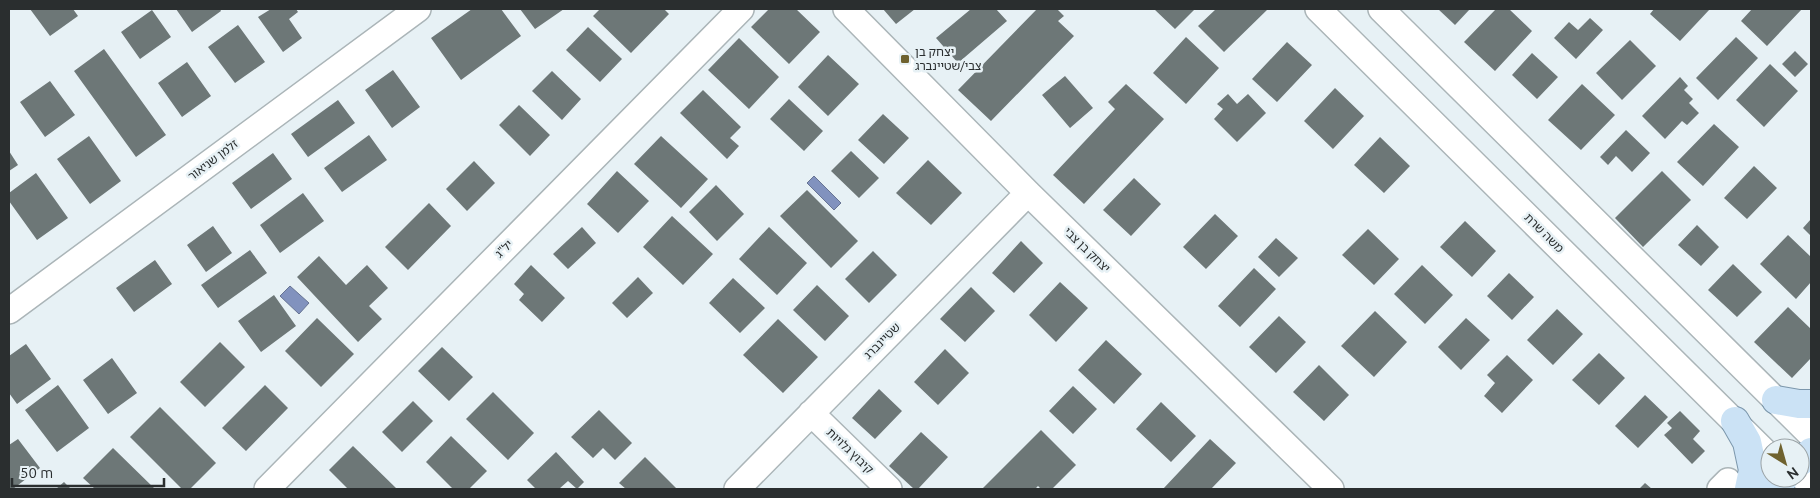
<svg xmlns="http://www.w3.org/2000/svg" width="1820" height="498" viewBox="0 0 1820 498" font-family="Ubuntu,'Noto Sans Hebrew',sans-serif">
<rect width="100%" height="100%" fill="#e7f1f5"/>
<path fill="#8192be" stroke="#677493" d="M814,176l27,27 -7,7 -27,-27z
M290,286l19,17 -10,11 -19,-18z"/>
<path fill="#6d7777" d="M30,9h43l5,7 -28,20z
M176,9h44l1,2 -29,21z
M271,9h25l2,3 -9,7 13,19 -19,14 -25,-35z
M472,9h29l20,27 -60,44 -30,-42z
M520,9h44l-29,20z
M600,9h64l5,5 -38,39 -38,-37z
M769,9h27l24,23 -31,32 -38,-37z
M883,9h32l-19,15z
M971,9h25l11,12 -49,42 -22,-25z
M1037,9h20l7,7 -6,5 16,15 -83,85 -33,-31z
M1154,9h41l-20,20z
M1216,9h52l-44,43 -26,-26z
M1438,9h32l-15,16z
M1496,9h13l23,22 -37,40 -31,-29z
M1654,9h56l-30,32 -30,-27z
M1752,9h50l-35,37 -26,-25z
M152,10l19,27 -31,22 -19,-27z
M1590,18l13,12 -27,29 -22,-21 15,-16 9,8z
M238,25l27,37 -30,21 -27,-36z
M588,27l34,32 -22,23 -34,-32z
M1186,37l33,31 -33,36 -33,-31z
M1736,37l22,21 -40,42 -22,-22z
M739,38l40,39 -30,32 -41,-39z
M1630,40l26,26 -34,34 -26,-27z
M1287,42l25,23 -35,37 -25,-23z
M104,49l62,86 -30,22 -62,-86z
M1795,51l13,13 -13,13 -13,-13z
M1532,53l26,24 -21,22 -25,-24z
M828,55l31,29 -31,32 -30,-29z
M187,62l24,34 -29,21 -24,-34z
M1770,64l28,27 -34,36 -28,-27z
M393,70l27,37 -28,21 -27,-38z
M552,71l29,28 -19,21 -30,-29z
M1065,76l28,32 -23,20 -28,-33z
M1680,77l8,9 -4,4 9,9 -4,4 10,10 -12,12 -5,-4 -17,18 -23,-23z
M50,81l25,34 -30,22 -25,-35z
M1126,84l38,35 -80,85 -31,-29 62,-66 -7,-7z
M1582,84l33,31 -34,35 -33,-30z
M1335,88l29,28 -31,33 -29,-28z
M703,90l38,37 -11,11 9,8 -12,13 -47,-46z
M1228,94l9,10 11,-10 18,19 -29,29 -23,-23 9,-10 -6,-5z
M789,99l34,32 -19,20 -34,-32z
M338,100l17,23 -47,34 -17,-23z
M519,105l31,30 -20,21 -31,-31z
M883,114l26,24 -25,26 -26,-24z
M1714,124l25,23 -36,39 -26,-24z
M1626,130l24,23 -18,19 -16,-16 -8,9 -8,-8z
M369,135l18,25 -45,32 -18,-24z
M89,136l32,45 -31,23 -33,-45z
M661,136l47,43 -27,29 -47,-44z
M1380,137l30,29 -26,27 -30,-28z
M9,151l9,14 -9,6z
M851,151l28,27 -20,20 -28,-27z
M273,153l19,26 -41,30 -19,-26z
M928,160l34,33 -31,32 -35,-32z
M474,161l21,22 -28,28 -21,-22z
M1754,166l23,22 -30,31 -23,-21z
M617,171l32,30 -31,32 -31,-29z
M1662,171l29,29 -48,47 -28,-29z
M36,173l32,45 -31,22 -28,-39v-8z
M1134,178l27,26 -30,32 -28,-26z
M716,185l28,29 -27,27 -28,-29z
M807,190l51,51 -27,27 -51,-52z
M303,193l21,28 -44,32 -20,-28z
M429,203l22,23 -43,44 -23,-23z
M1215,214l23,22 -32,33 -23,-22z
M672,216l41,38 -30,31 -40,-38z
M1811,219v17l-8,-8z
M1465,221l31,30 -24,26 -32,-30z
M1697,225l22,22 -18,19 -23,-21z
M213,226l19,27 -26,19 -19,-27z
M582,227l14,16 -28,26 -15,-15z
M769,227l38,36 -30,32 -38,-36z
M1368,229l31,30 -25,26 -32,-30z
M1788,235l23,22v25l-15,17 -36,-35z
M1276,238l22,20 -19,19 -21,-20z
M1021,241l22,22 -29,30 -22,-20z
M250,250l17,23 -49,35 -17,-23z
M873,251l24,24 -28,28 -24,-24z
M319,256l27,29 21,-20 21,23 -19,18 13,13 -24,23 -61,-65z
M155,260l17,24 -38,28 -18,-24z
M1733,264l29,28 -25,25 -29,-27z
M531,265l34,33 -23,24 -23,-22 5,-6 -10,-10z
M1422,265l31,30 -28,29 -31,-30z
M1254,268l22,21 -36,38 -22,-21z
M1509,273l25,24 -22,23 -25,-24z
M638,277l15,16 -26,25 -15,-15z
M733,278l32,30 -25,25 -31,-30z
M1060,282l28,26 -32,34 -27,-27z
M817,285l32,31 -24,25 -32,-31z
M971,287l24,24 -30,31 -25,-23z
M274,295l22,31 -35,26 -23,-31z
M1788,307l23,22v29l-19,20 -38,-36z
M1557,309l26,25 -30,31 -26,-25z
M1375,311l32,31 -33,35 -33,-31z
M1279,316l27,26 -30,31 -27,-26z
M317,318l37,36 -33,33 -36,-36z
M1466,318l24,22 -29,30 -23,-23z
M778,319l40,38 -35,36 -40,-38z
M1106,340l36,34 -28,30 -36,-34z
M220,342l25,25 -40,40 -25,-25z
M26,344l25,35 -34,25 -8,-11v-37z
M442,347l31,30 -24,24 -31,-30z
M945,349l24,24 -31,32 -24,-23z
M1599,353l26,25 -26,27 -27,-25z
M1507,355l26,25 -31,33 -18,-17 11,-13 -8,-8z
M112,358l25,35 -29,21 -25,-34z
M1319,365l30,30 -25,26 -31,-29z
M58,385l31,43 -32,24 -32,-42z
M265,385l23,23 -42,43 -24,-23z
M1073,386l24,23 -24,25 -24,-23z
M879,389l23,22 -27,28 -23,-21z
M493,392l41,41 -26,27 -42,-41z
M1645,395l23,22 -30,31 -23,-22z
M413,401l20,20 -31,31 -20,-20z
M1161,402l35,34 -25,26 -35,-33z
M160,407l56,56 -26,26h-8l-52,-52z
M599,410l33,33 -17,17 -12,-12 -10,10 -22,-21z
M1680,411l20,20 -7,8 12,12 -13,13 -28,-29 8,-7 -5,-5z
M1041,430l35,35 -24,24h-11l-3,-3 -3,3h-50l-2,-1z
M921,432l27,25 -30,32h-4l-25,-23z
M451,436l36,35 -18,18h-16l-27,-27z
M18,439l22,29 -27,21h-4v-44z
M1210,439l26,24 -25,26h-48z
M353,446l44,43h-49l-19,-19z
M113,448l42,41h-60l-12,-11z
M556,452l28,30 -7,7 -9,-8 -9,8h-23l-9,-9z
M645,457l32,32h-51l-7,-6z
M64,482l7,7h-15z
M1645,483l7,6h-13z"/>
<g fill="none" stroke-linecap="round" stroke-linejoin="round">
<g stroke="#abb5b8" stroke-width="28">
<path id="minor" d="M846,9l182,184 303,296
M1318,9l452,448
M1381,9l430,426
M9,311l409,-302
M811,413l78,76
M1800,476h11
M267,489l474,-480
M737,489l291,-296
M1720,489l8,-8"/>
</g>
<g stroke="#7c97ac" stroke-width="30">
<path id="major" d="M1776,400l23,4h12
M1735,421l12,21 6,28 -4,19
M1800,462l11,-10
M1773,489l11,-11"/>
</g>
<use href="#minor" stroke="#fff" stroke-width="25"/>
<use href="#major" stroke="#cbe2f5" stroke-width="28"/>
</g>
<rect fill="#6f622f" stroke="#e7f1f5" stroke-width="2" x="900" y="54" width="10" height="10" rx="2.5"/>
<g text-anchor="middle" stroke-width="5" stroke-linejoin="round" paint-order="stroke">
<g font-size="12" fill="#2a2e2f" stroke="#e7f1f5" text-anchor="start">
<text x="915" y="56">יצחק בן<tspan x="915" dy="14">צבי/שטיינברג</tspan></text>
</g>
<g font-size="12" fill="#2a2e2f" stroke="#e7f1f5">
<text transform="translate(213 160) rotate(-37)" y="4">זלמן שניאור</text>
<text transform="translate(1544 233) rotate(45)" y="4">משה שרת</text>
<text transform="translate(504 249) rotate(-45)" y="4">יל"ג</text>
<text transform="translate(1087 250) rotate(44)" y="4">יצחק בן צבי</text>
<text transform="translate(882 341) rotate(-45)" y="4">שטיינברג</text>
<text transform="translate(850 451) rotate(44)" y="4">קיבוץ גלויות</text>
</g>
</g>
<rect width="1820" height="498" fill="none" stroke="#2a2e2f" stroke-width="20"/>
<g transform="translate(1785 463) rotate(143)"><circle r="24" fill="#e7f1f5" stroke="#9ba3a6"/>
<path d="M0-4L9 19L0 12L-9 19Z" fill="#6f622f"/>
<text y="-8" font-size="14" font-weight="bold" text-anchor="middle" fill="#2a2e2f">N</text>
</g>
<path d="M12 478v8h152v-8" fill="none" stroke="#2a2e2f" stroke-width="2.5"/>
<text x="20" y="478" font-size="15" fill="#2a2e2f" stroke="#e7f1f5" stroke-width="4" paint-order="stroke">50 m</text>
</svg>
